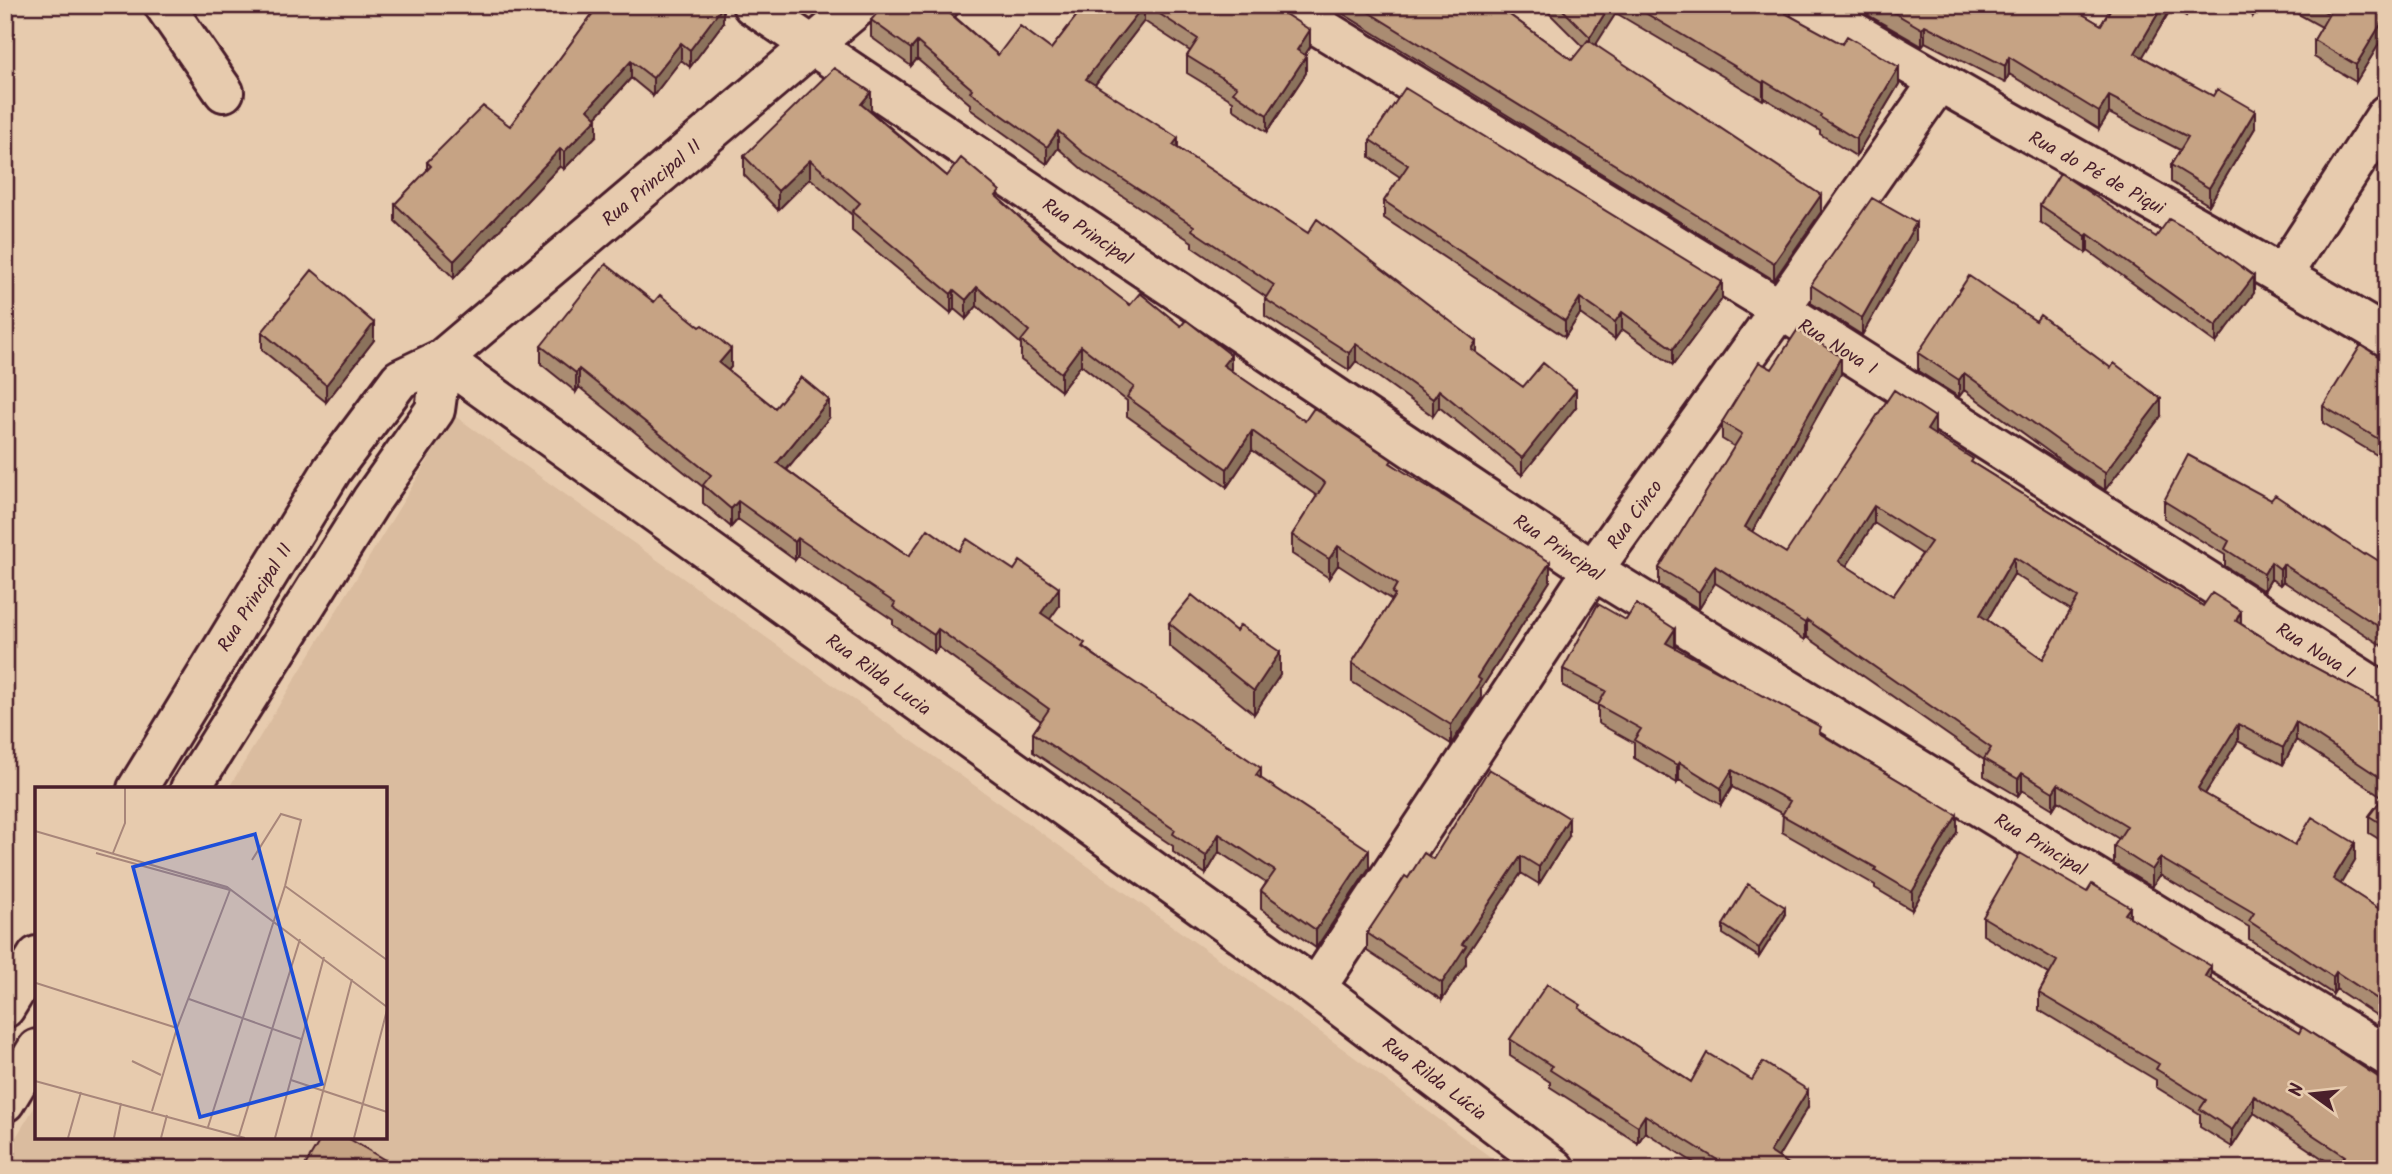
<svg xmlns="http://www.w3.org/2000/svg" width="2392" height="1174" viewBox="0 0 2392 1174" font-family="Kalam,sans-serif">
<rect width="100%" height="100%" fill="#e7cbae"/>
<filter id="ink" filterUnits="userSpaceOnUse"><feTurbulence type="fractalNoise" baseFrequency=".0143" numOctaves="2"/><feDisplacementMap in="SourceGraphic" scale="14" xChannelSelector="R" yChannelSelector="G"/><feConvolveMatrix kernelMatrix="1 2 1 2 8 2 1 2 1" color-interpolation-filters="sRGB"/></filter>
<g filter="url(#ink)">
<path fill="#dabc9f" d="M455,416l831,591 218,160 -1,2h-1498v-14l32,-52v34h348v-348h-157z"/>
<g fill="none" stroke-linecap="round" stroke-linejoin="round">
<g stroke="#4a1f2b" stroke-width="44">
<path id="minor" d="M164,5l60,87
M752,5l841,565 794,486
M1284,5l496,304 607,386
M1808,5c191,114 388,218 579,332
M2282,275l105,-161
M442,359l874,629 239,181
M137,789l195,-319 68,-91 42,-20 418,-354
M190,789l181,-288 64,-91 7,-51
M1316,988l277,-418 187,-261 158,-226
M5,1008l32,-52
M5,1102l32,-53"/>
</g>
<use href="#minor" stroke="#e7cbae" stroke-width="38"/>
</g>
<path fill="#aa8c72" stroke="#4a1f2b" stroke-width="2" fill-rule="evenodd" d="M599,5l124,18 -33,44 -9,-7 -28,36 -22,-18 -35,39 1,18 -33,34 -4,-3 -106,112 -59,-57v-17l32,-33v-9l83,-36z
M965,5l-10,12 43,38 53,-6 34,-44h186l39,42 -6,8 2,18 -39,59 -34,-23v-8l-46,-28v-17l3,-5 -46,-30 -49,64 83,63 298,205 47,34 53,20 -54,68 -83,-68 -6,9 -77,-55 -7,9 -84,-54v-17l1,-2 -74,-50v-5l-109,-72 -25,-22 -11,16 -77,-55v-5l-53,-45 -6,7 -40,-29v-17z
M1329,5h167l76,55 11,-13 -42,-42h250v11l108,68 -43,72 -36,-22v-3l-56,-33 -1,2 -147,-87 -21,32 226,167 -47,68z
M1868,5h199l34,20 12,-20h79l-6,11 -14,-9 -30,50 113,71 -46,77 -38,-23v-17l9,-15 -71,-37 -10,16 -90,-55 -4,9 -80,-41 -3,4 -54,-31z
M2237,5h23l-7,11z
M2282,5h105v26l-31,51 -42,-25v-17l8,-13z
M871,111l76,65 53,24 78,67 52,38 101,66 74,50 87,43 158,117 -69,108v10l-30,45 -99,-62v-19l40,-63 -54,-35 -9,13 -37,-24v-19l25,-39 -65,-46 -25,37 -100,-71v-15l-46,-36 -20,26 -40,-31v-16l-44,-38 -11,13 -12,-10 -3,4 -99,-82v-16l-42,-37 -32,32 -34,-35v-19z
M1370,140l352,159 -49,66 -51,-36 -7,10 -35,-25 -15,23 -181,-119v-17l16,-24 -30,-20z
M2040,205l116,32 98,56 -38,50 -128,-92 -2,2 -46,-31z
M1916,241l-54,94 -51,-32v-18z
M654,302l46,25 31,40 -3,4 47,37 54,10 -42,52 39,29 83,57 50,-5 100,55 -10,13 36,29 176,131 108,89 -53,80 -55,-39v-18l5,-8 -47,-31 -13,22 -33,-22v-6l-140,-94v-19l8,-12 -103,-74 -4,6 -41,-28v-5l-95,-64 -3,4 -57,-41 -7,8 -28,-24v-16l-124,-100 -3,5 -35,-28v-18z
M262,332l112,8 -48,62 -64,-52z
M1918,353l243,63 -56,74 -34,-22 -107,-78 -5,7 -41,-26z
M2387,362v99l-64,-38v-17z
M1772,369l69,5 -89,158 34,21 149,-119v1l38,28 230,143 38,18 36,23 110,59v138l-18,-11v-17l14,-19 -87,-57 -13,25 -45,-24 -33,53 90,51 60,15 -15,24 47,30v98l-5,7 -46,-30 -3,5 -84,-55v-12l-89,-52 -8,12 -38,-23v-18l5,-7 -61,-38 -5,8 -31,-19 -4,6 -34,-20v-16l-177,-123 -2,3 -90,-57 -16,26 -40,-24v-17l76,-121 -13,-8v-17zM1874,523l48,31 -29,42 -47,-30zM2014,574l57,36 -28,49 -56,-39z
M2164,501l200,54 23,11v83l-104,-68 -3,4 -9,-6 -7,12 -39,-25v-11l-61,-37z
M1626,620l49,26 -1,2 147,86 136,98 -45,78 -37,-22v-3l-93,-53 1,-18 -51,-27 -11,18 -42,-25 -2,3 -43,-25v-15l-36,-20v-18l-35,-19v-17z
M1169,623l67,8 44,44 -26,39 -85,-68z
M1569,836l-30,48 -18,-11 -55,83v8l-24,36 -75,-49v-18l41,-55 25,-19z
M1785,916l-26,41 -36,-23v-9z
M1983,917h147l81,63 176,108 -50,80 -83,-55 -22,34 -32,-20v-13l-44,-27v-7l-117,-70v-17l10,-19 -66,-39z
M1581,1010l110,72 61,-2 56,27 -30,50 18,12h-92l-59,-37 -7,11 -88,-56v-5l-40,-26v-17z"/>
<path fill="#8b725c" stroke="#4a1f2b" stroke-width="2" d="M950,5h15l-19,22v-17z
M1144,5v16l-58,75v-17z
M1610,5h6v8l-26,41v-17z
M1789,5h2v13l-6,-5z
M2163,5h9v2l-37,63v-17z
M2186,5h6l-6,11z
M2253,5h7l-7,11z
M723,6v17l-33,44v-17z
M2387,14v17l-31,51v-17z
M1925,25v17l-3,4v-17z
M1310,30v17l-13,20v-17z
M917,42v17l-6,7v-17z
M681,43v17l-28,36v-18z
M1306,56v17l-39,59v-17z
M2009,57v17l-4,9v-17z
M631,61v17l-43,48v-17z
M1899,67v17l-43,72v-17z
M1764,81v17l-1,2v-17z
M871,92v19l-10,11v-18z
M2109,96v17l-10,16v-17z
M2255,111v17l-46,77v-17z
M597,118v17l-33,34v-17z
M1058,131v17l-11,16v-17z
M1178,138v17l-5,-10z
M560,149v17l-106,112v-17z
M810,160v18l-32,32v-19z
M1821,195v17l-47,68v-17z
M1916,223v18l-54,94v-17z
M2088,234v17l-2,2v-17z
M2254,276v17l-38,50v-17z
M1722,282v17l-49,66v-16z
M977,287v19l-11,13v-19z
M954,290v19l-3,4v-19z
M1580,298v16l-15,23v-16z
M1622,312v17l-7,10v-17z
M374,323v17l-48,62v-17z
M1476,341v17l-5,-9z
M1356,344v17l-7,9v-17z
M1081,346v19l-20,26v-18z
M731,349v18l-12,14v-18z
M1231,355v19l-8,-9z
M1841,357v17l-96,170v-17z
M579,369v18l-3,5v-19z
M1964,373v17l-5,7v-17z
M1439,390v17l-6,9v-17z
M1576,390v17l-54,68v-17z
M2161,399v17l-56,74v-17z
M829,400v18l-52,63v-18z
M1935,417v17l-8,13v-17z
M1252,431v19l-25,37v-18z
M738,501v18l-7,8v-18z
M1874,506v17l-35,55v-17z
M798,538v18l-3,4v-18z
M1338,546v19l-9,13v-19z
M2014,557v17l-34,58v-17z
M1550,562v19l-69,108v10l-30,45v-19l26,-48z
M2271,562v17l-7,12v-17z
M2283,564v17l-3,4v-16z
M1715,566v17l-16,26v-17z
M1059,588v18l-18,26v-19z
M2241,611v17l-5,-7z
M1807,620v17l-2,3v-17z
M938,629v18l-4,6v-18z
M1675,629v17l-9,15v-18z
M1280,652v23l-26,39v-23z
M2296,722v18l-13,25v-17z
M2238,724v17l-40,64v-17z
M1679,762v18l-2,3v-18z
M1261,768v18l-5,-11z
M1732,770v17l-11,18v-17z
M2022,773v17l-4,6v-17z
M2058,784v17l-5,8v-17z
M1957,815v17l-45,78v-18z
M1569,818v18l-30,48v-17z
M1219,834v18l-13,22v-18z
M2355,843v17l-22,37v-18z
M1369,850v18l-53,80v-18z
M1521,856v17l-55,83v8l-24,36v-17l20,-39z
M2160,858v17l-8,12v-17z
M1785,907v9l-26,41v-9z
M2130,907v17l-5,-10z
M2211,966v18l-6,-8z
M2336,972v17l-3,5v-17z
M2387,994v18l-5,7v-17z
M1808,1090v17l-37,62 -1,-17z
M2254,1096v17l-22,34v-17z
M1645,1115v17l-7,11v-17z"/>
<path fill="#c6a384" stroke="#4a1f2b" stroke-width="2" fill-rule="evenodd" d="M599,5l124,1 -33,44 -9,-7 -28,35 -22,-17 -43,48 9,9 -33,34 -4,-3 -106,112 -59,-57 36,-38 -4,-4 56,-56 27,20z
M884,5h66l-4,5 52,45 22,-29 31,23 34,-44h59l-58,74 92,59 -5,7 135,88 9,-14 159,122 -5,8 52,38 20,-24 33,27 -54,68 -83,-68 -6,9 -77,-55 -7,9 -84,-54 9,-14 -82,-55 2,-4 -111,-73 -25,-22 -11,16 -77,-55 2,-3 -55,-47 -6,7 -40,-29z
M1146,5h125l39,25 -13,20 9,6 -39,59 -34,-23 4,-5 -50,-31 11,-17z
M1357,5h139l76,55 16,-20 233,155 -47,68z
M1558,5h52l-20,32z
M1632,5h157l-4,8 57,31 5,-8 52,31 -43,72 -36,-22 1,-2 -57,-34 -1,2z
M1881,5h186l34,20 12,-20h50l-28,48 78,43 4,-7 38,22 -46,77 -38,-23 17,-28 -79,-41 -10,16 -90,-55 -4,9 -80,-41 -3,4z
M2313,5h74v9l-31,51 -42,-25 15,-26z
M834,68l37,24 -10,12 86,72 14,-18 39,33 -4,5 43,39 39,32 1,-1 51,39 10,-12 41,33 5,-6 45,35 -8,10 82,56 9,-13 78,52 -2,3 160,99 -73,115 4,3 -30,45 -99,-62 43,-68 -3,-2 5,-9 -59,-38 -9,13 -37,-24 33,-52 -73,-52 -25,38 -100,-72 7,-10 -53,-41 -20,27 -40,-32 8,-10 -52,-44 -11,13 -12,-10 -3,4 -99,-82 8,-9 -50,-43 -32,31 -34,-35z
M1405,88l317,194 -49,67 -51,-37 -7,10 -35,-24 -15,23 -181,-120 24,-36 -38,-25z
M2060,173l96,64 13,-18 27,15 58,42 -38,50 -128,-92 -2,2 -46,-31z
M1872,198l44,25 -54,95 -51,-33z
M606,264l48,38 6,-7 40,32 3,-2 28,24 -12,14 56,45 26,-31 28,23 -52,63 49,36 83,57 19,-27 31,22 8,-12 47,31 6,-9 39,27 -18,25 44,30 -3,4 179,121 -5,7 113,75 -53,80 -55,-39 14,-20 -56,-37 -13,22 -33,-22 2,-4 -142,-97 16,-24 -111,-80 -4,6 -41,-28 2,-4 -97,-65 -3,4 -57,-41 -7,8 -28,-24 8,-10 -132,-106 -3,4 -35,-27z
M312,270l62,53 -48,62 -64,-53z
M1969,276l67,45 4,-6 71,53 3,-5 47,36 -56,74 -34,-23 -107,-77 -5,7 -41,-27z
M1798,329l43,28 -96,170 41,26 108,-163 41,27 -8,13 46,29 -2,3 232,144 9,-13 29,18 -5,10 41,26 110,59v76l-91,-60 -13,26 -45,-24 -40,64 2,3 95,54 17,-28 43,26 -22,36 54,35v80l-5,8 -46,-30 -3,5 -84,-56 5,-8 -94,-55 -8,12 -38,-24 13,-20 -69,-42 -5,8 -31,-19 -4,6 -34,-20 7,-11 -184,-128 -2,3 -90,-57 -16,26 -40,-24 83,-134 -20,-12 37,-60 13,7zM1874,506l57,36 -38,54 -54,-35zM2014,557l64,40 -35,62 -63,-44z
M2361,345l26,17v82l-64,-38z
M2188,455l83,45 4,-5 89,60 2,-2 21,13v66l-104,-68 -3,5 -9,-7 -7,12 -39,-25 4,-8 -65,-40z
M1192,595l44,36 4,-6 40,27 -26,39 -85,-68z
M1598,604l28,16 10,-16 39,25 -9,14 155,84 -2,6 138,82 -45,77 -37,-22 1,-2 -94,-53 8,-14 -58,-31 -11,18 -42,-26 -2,3 -43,-25 7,-11 -43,-24 8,-14 -43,-22z
M1489,769l80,49 -30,49 -18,-11 -59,88 4,2 -24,37 -75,-50 38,-57 3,2 16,-25 9,6z
M2387,792v35l-18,-11z
M2020,853l67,39 5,-8 38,23 -5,7 86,52 -6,10 94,57 3,-6 82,54 -2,3 5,4v81h-51l9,-13 -91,-60 -22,34 -32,-21 6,-9 -50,-31 3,-5 -120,-71 18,-32 -74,-44z
M1748,884l37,23 -26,41 -36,-23z
M1547,984l34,21 -2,3 112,74 16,-29 45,27 11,-18 45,28 -38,62 26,17h-64l-87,-54 -7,11 -88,-56 2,-4 -42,-27z
M322,1137h24l54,32h-97z"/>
</g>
<g text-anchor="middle" stroke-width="5" stroke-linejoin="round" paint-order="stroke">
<g font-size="19" fill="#4a1f2b" stroke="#e7cbae">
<text transform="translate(2097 172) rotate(29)" y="7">Rua do Pé de Piqui</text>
<text transform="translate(651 182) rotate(-40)" y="7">Rua Principal II</text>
<text transform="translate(1088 231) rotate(34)" y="7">Rua Principal</text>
<text transform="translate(1838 346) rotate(32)" y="7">Rua Nova I</text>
<text transform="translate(1634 514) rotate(-54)" y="7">Rua Cinco</text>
<text transform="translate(1559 547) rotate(34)" y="7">Rua Principal</text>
<text transform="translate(254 597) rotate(-58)" y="7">Rua Principal II</text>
<text transform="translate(2316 650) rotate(32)" y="7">Rua Nova I</text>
<text transform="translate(879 674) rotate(36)" y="7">Rua Rilda Lucia</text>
<text transform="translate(2041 844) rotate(31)" y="7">Rua Principal</text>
<text transform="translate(1435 1078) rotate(37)" y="7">Rua Rilda Lúcia</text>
</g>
</g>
<g transform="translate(35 787)">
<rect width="352" height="352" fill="#e7cbae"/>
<path fill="none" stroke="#a8867a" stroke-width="2" d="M0,44l192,56 160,120M61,66l134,37M78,66l12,-30v-35M250,99l102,74M1,196l141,45M154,212l112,40M97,274l29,14M256,293l96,32M0,294l210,57M117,324l25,-83 53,-138M173,340l77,-241 16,-66 -20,-6 -29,46M204,349l61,-197M33,351l13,-46M79,351l7,-35M126,351l6,-23M240,351l49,-181M276,351l41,-159M319,351l33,-128"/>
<path fill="#1d4ed8" fill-opacity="0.15" stroke="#1d4ed8" stroke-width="3.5" d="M220,47l67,250 -122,33 -67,-250z"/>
<rect width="352" height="352" fill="none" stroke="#4a1f2b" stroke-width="3.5"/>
</g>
<rect width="2392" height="1174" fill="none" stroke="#e7cbae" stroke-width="28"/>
<rect x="14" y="14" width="2364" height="1146" fill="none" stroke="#4a1f2b" stroke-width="2.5" filter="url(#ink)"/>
<g transform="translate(2312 1094) rotate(285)" stroke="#e7cbae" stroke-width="5" paint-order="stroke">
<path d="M0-5L12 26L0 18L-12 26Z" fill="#4a1f2b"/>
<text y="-10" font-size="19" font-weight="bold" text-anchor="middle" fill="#4a1f2b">N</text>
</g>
</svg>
